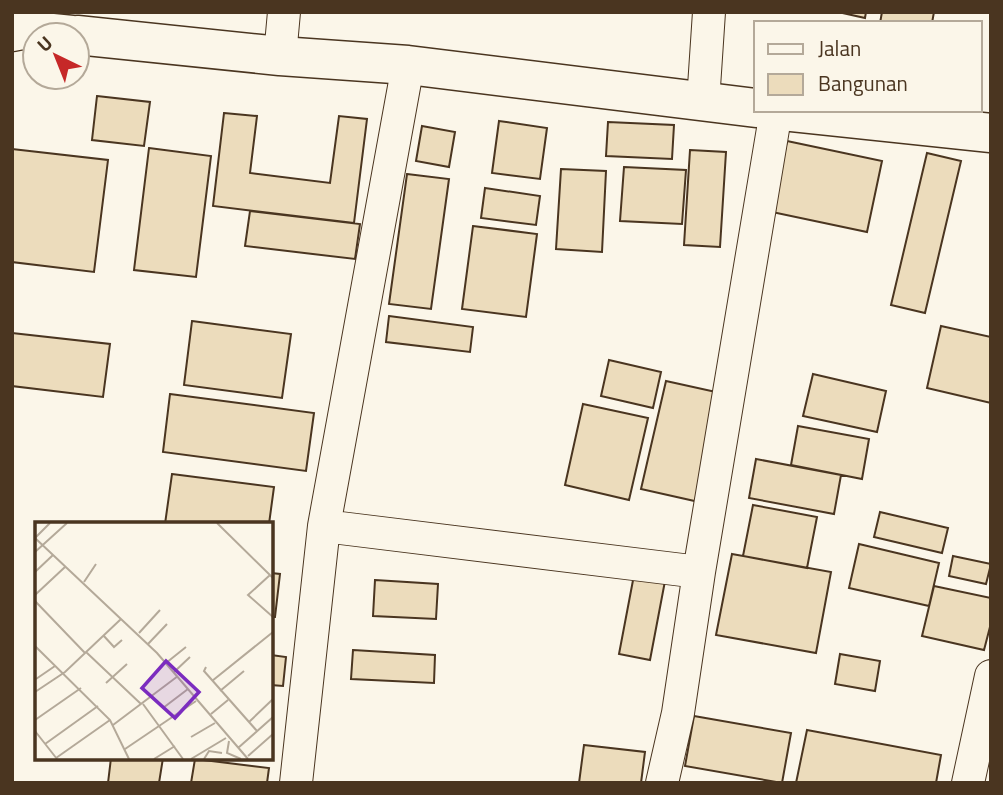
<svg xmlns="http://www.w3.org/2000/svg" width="1003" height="795" viewBox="0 0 1003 795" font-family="'Titillium Web',sans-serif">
<rect width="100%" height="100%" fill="#fbf6e9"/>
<path fill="#ecdcbc" stroke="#4a3520" stroke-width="2" d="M838,12h28l-1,6z
M882,12h52l-2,11h-52z
M97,96l53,6 -6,44 -52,-6z
M224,113l33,3 -7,57 80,10 9,-67 28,3 -13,104 -141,-17z
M499,121l48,7 -7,51 -48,-6z
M608,122l66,3 -2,34 -66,-3z
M422,126l33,6 -6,35 -33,-6z
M787,141l95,20 -15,71 -95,-20z
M149,148l62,8 -15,121 -62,-7z
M12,149l96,11 -14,112 -82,-10z
M690,150l36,2 -6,95 -36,-2z
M927,153l34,8 -36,152 -34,-8z
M624,167l62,3 -4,54 -62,-3z
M561,169l45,2 -4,81 -46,-3z
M407,174l42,5 -18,130 -42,-5z
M485,188l55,8 -4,29 -55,-7z
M250,211l110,13 -5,35 -110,-13z
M473,226l64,8 -11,83 -64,-8z
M389,316l84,11 -3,25 -84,-10z
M192,321l99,13 -9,64 -98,-13z
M941,326l50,11v66l-64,-15z
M12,333l98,11 -7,53 -91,-11z
M609,360l52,12 -8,36 -52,-12z
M813,374l73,17 -9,41 -74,-16z
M666,381l59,13 -26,108 -58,-13z
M170,394l144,19 -8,58 -143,-19z
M583,404l65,14 -19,82 -64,-15z
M798,426l71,13 -7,40 -71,-14z
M756,459l85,16 -7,39 -85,-16z
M172,474l102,13 -5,37h-104z
M753,505l64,12 -10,51 -64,-12z
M880,512l68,16 -6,25 -68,-16z
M859,544l80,19 -10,43 -80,-18z
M732,554l99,18 -15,81 -100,-18z
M953,556l38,8 -5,20 -37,-8z
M271,573l9,1 -5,43h-4z
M634,575l31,6 -15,79 -31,-6z
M375,580l63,4 -2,35 -63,-3z
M934,586l57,12v25l-7,27 -62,-14z
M353,650l82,5 -1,28 -83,-4z
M840,654l40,7 -5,30 -40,-7z
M271,655l15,2 -3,29 -12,-1z
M694,716l97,17 -9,50 -97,-17z
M807,730l134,25 -5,28h-140z
M584,745l61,7 -4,31h-62z
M111,758h52l-4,25h-51z
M195,759l74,9 -2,15h-76z"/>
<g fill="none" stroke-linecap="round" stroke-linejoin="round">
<g stroke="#4a3520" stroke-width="34">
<path id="street" d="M280,56l4,-44
M703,102l6,-90
M324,526l375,46
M296,783l28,-257 84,-461
M662,783l16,-70 21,-141 77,-461
M968,783l23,-107"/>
</g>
<g stroke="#4a3520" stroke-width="41">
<path id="highway" d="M12,32l10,-2 50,5
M77,35l203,21 128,9 348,43
M773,110l218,23"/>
</g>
<use href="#street" stroke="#fbf6e9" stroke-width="32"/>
<use href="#highway" stroke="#fbf6e9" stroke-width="38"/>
</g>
<g transform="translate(35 522)">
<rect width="238" height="238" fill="#fbf6e9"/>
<path fill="none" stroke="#b4a999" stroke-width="2" d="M182,1l56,55M0,16l15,-15M0,16l122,115 91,106M0,30l32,-29M0,50l18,-17M235,53l-22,20 25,22M49,60l12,-18M0,73l30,-28M0,79l50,52M104,111l21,-23M68,113l11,12 8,-7M113,122l19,-20M0,124l75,74 19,39M51,130l55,52M131,141l20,-16M171,145l-2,4 53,60M139,150l16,-15M1,157l19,-13M177,159l61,-49M71,161l21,-19M185,169l24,-20M0,170l30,-20 56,-53M108,182l40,55M128,186l25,-19M176,192l17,-14M0,198l46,-32M214,200l24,-23M78,203l65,-49M0,209l22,28M156,215l24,-14M194,219l-2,12 14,6M10,222l53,-38M203,226l35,-31M90,227l71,-48M213,234l25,-22M21,236l54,-38M119,237l21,-13M156,237l35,-21M169,237l5,-8 13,2"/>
<path fill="#7b2cbf" fill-opacity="0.15" stroke="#7b2cbf" stroke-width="3.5" d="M131,139l33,31 -24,26 -33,-30z"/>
<rect width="238" height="238" fill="none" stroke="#4a3520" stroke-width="3.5"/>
</g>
<rect width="1003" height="795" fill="none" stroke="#4a3520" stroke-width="28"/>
<rect x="754" y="21" width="228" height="91" fill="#fbf6e9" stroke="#b4a999" stroke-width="2"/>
<rect x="768" y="44" width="35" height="10" fill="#fbf6e9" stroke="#b4a999" stroke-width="2"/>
<text x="818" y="56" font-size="21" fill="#4a3520">Jalan</text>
<rect x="768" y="74" width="35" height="21" fill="#ecdcbc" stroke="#b4a999" stroke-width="2"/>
<text x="818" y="91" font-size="21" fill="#4a3520">Bangunan</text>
<g transform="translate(56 56) rotate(317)"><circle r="33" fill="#fbf6e9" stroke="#b4a999" stroke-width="2"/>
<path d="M0-5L12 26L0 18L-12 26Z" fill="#c62828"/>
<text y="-10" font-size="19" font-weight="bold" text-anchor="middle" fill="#4a3520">U</text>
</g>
</svg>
